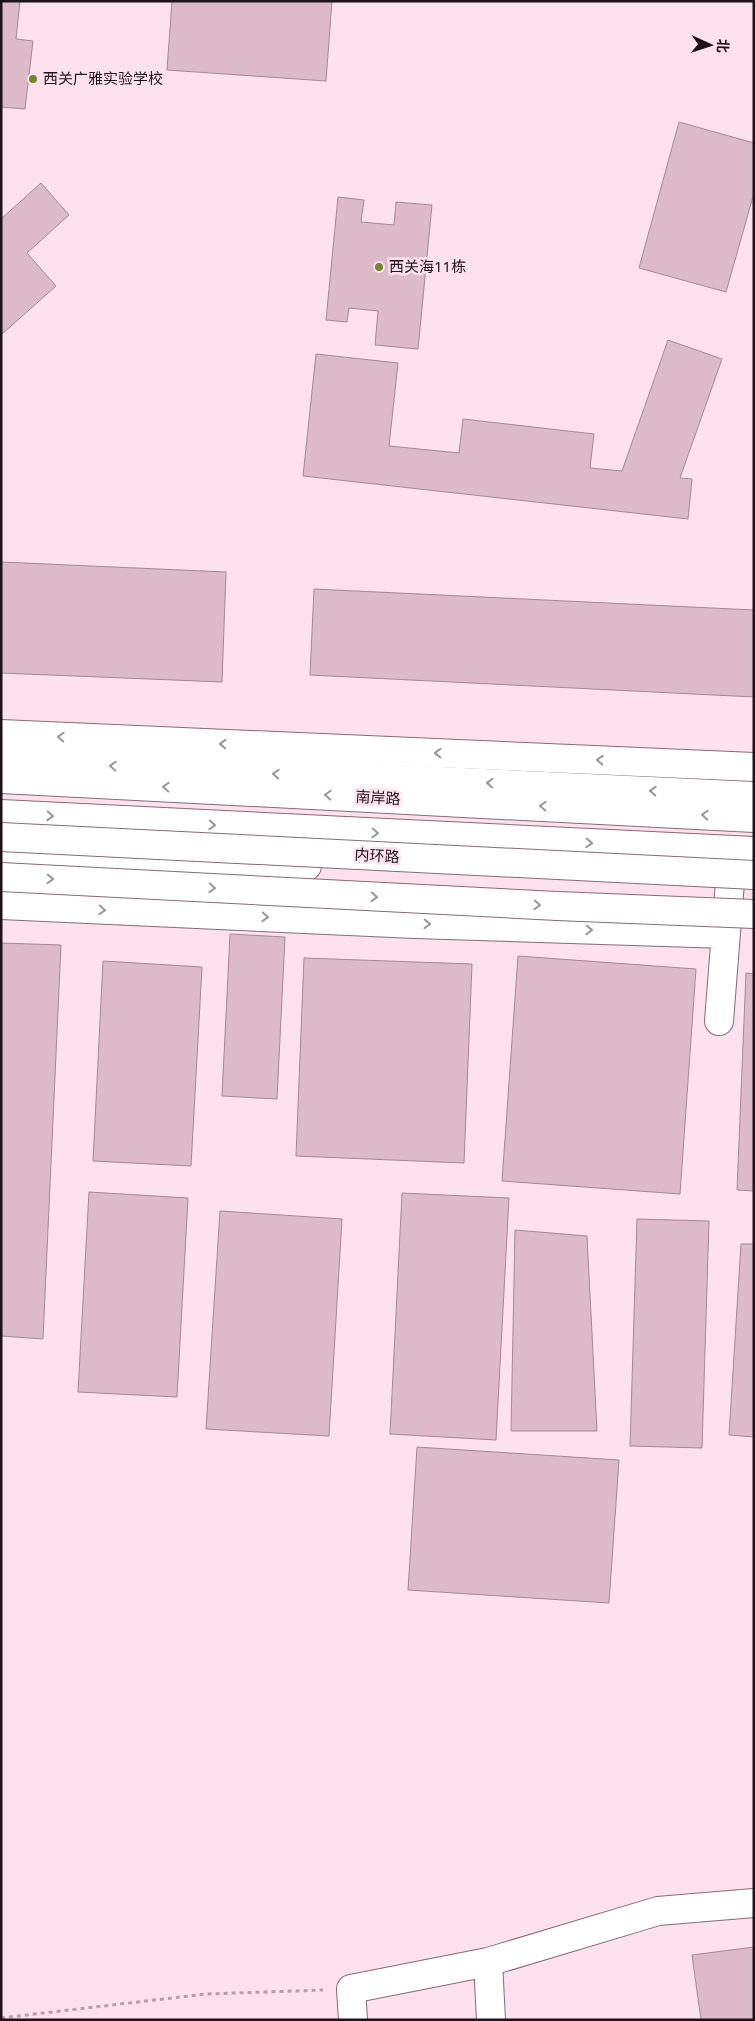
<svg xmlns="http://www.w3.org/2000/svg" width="755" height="2021" viewBox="0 0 755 2021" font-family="'Noto Sans','Noto Sans SC',sans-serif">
<rect width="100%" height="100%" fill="#fde1ed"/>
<path fill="#dcbac8" stroke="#a78794" d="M1,1h19l-4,38 17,2 -8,68 -24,-2z
M172,1h160l-6,80 -159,-11z
M679,122l75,21v50l-28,99 -87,-24z
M41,183l28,32 -42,38 29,33 -55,49v-116z
M338,197l26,3 -3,22 33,3 2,-23 36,3 -14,144 -43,-4 3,-34 -29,-3 -2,14 -21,-2z
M668,340l54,19 -42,119 12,1 -4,40 -385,-43 13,-122 82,9 -9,83 70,7 4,-34 131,15 -4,34 32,3z
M1,562l225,10 -4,110 -221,-9z
M314,589l440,21v87l-444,-22z
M230,934l55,3 -8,162 -55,-3z
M1,943l60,2 -18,394 -42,-3z
M518,956l178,13 -16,225 -178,-13z
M304,958l168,6 -8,199 -168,-7z
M103,961l99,6 -11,199 -98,-5z
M746,973l8,1v217l-17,-1z
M89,1192l99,6 -11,199 -99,-5z
M402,1193l107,5 -13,242 -106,-6z
M220,1211l122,8 -13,217 -123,-7z
M637,1219l72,2 -7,227 -72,-2z
M515,1230l72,6 10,195h-86z
M741,1244h13v193l-25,-2z
M417,1447l202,13 -10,143 -201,-13z
M754,1947v73h-53l-9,-65z"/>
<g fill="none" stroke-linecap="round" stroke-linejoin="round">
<g stroke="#886976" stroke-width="30">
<path id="minor" d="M1,905l414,19 311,10
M719,1021l11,-139
M488,1962l3,58
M353,2020l-2,-31 137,-27 170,-51 96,-8"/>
</g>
<g stroke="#886976" stroke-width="30">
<path id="major" d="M1,734l753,33
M1,779l753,39
M1,814l753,37
M1,854l306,12"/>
</g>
<g stroke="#886976" stroke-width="30">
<path id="highway" d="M1,760l753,36"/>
</g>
<path stroke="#b49ea7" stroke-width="3" stroke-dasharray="4 4" stroke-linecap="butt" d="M1,2018l205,-24 117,-4"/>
<use href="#minor" stroke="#fff" stroke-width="28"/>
<use href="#major" stroke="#fff" stroke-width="28"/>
<use href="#highway" stroke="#fff" stroke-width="28"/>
<g stroke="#886976" stroke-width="30" stroke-linecap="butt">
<path id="highway-bridge" d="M1,837l753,38
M1,877l556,29 197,8"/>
</g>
<use href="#highway-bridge" stroke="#fff" stroke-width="28"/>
</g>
<defs><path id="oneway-chevron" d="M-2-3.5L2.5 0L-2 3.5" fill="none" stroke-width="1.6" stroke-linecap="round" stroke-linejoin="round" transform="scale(1.25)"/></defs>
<g stroke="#9a9597">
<use href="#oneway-chevron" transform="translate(61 737) rotate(-177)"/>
<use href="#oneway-chevron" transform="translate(223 744) rotate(-178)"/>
<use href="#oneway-chevron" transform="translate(438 753) rotate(-178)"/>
<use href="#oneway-chevron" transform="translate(600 760) rotate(-177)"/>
<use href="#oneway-chevron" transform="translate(113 766) rotate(-177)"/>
<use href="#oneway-chevron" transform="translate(276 774) rotate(-177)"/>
<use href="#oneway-chevron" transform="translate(490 783) rotate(-178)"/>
<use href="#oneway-chevron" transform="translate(166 787) rotate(-177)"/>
<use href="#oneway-chevron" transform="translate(653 791) rotate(-177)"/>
<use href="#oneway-chevron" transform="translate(328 795) rotate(-177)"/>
<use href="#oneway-chevron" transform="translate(543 806) rotate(-177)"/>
<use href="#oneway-chevron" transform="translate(705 815) rotate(-177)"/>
<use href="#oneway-chevron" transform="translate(50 816) rotate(3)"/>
<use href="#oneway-chevron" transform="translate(212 825) rotate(3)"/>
<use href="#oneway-chevron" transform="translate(375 833) rotate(3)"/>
<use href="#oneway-chevron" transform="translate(589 843) rotate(3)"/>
<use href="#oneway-chevron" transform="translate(50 879) rotate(2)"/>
<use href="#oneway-chevron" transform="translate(212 888) rotate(3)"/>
<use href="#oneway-chevron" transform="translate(374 897) rotate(3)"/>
<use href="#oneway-chevron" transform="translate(537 905) rotate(3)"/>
<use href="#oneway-chevron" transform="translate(102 910) rotate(3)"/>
<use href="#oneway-chevron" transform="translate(265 917) rotate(3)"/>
<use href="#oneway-chevron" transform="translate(427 924) rotate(2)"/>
<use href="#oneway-chevron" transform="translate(589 930) rotate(2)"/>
</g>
<g fill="#768432" stroke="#fde1ed" stroke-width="2">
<circle cx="33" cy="79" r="5"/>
<circle cx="379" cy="267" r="5"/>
</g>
<g text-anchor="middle" stroke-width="5" stroke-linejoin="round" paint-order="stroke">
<g font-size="15" fill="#1e1318" stroke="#fde1ed" text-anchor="start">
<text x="43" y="84">西关广雅实验学校</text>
<text x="389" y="272">西关海11栋</text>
</g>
<g font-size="15" fill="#1e1318" stroke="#fde1ed">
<text transform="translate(378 798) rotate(3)" y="5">南岸路</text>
<text transform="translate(377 856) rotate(3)" y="5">内环路</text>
</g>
</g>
<rect width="755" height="2021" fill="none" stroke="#1e1318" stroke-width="5"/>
<g transform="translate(710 45) rotate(93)" stroke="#fde1ed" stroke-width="4" paint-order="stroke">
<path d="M0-4L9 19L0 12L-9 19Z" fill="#1e1318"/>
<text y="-8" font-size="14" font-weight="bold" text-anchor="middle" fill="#1e1318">北</text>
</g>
</svg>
